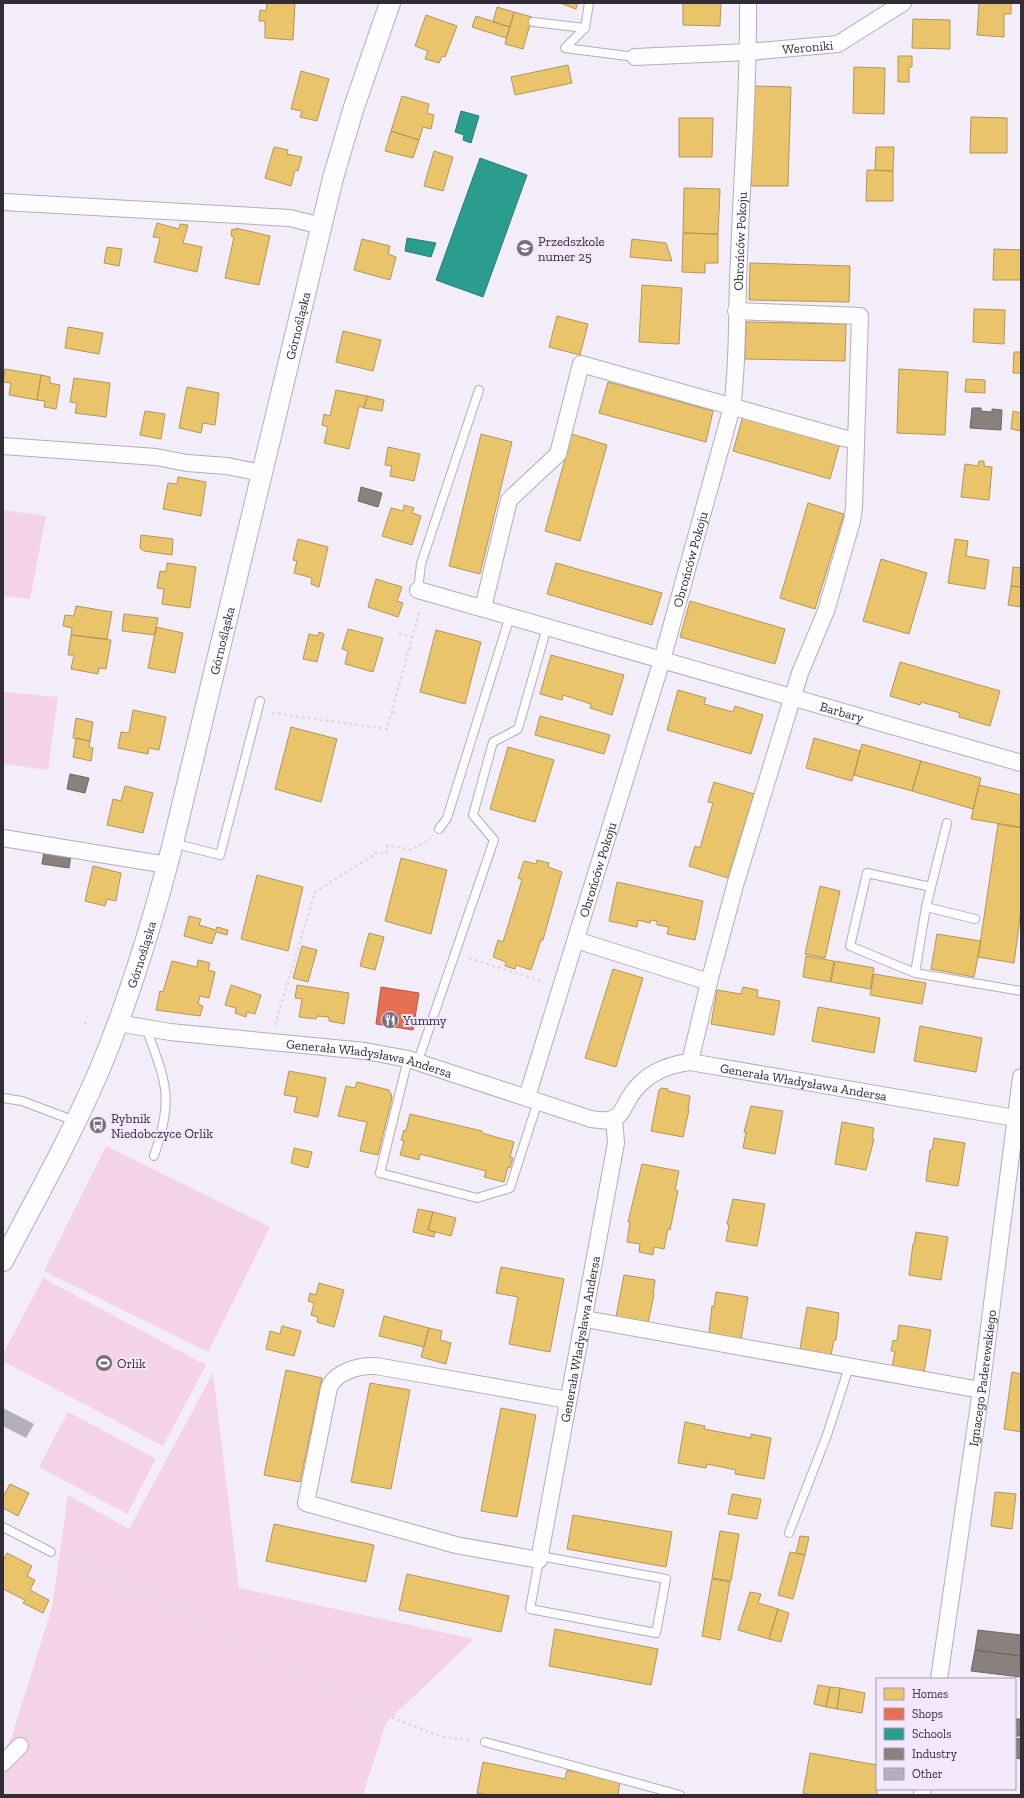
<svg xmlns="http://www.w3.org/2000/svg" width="1024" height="1798" viewBox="0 0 1024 1798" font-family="'Zilla Slab',serif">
<rect width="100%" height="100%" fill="#f3ecf9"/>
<path fill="#f4d3e6" d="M3,510l43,6 -16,83 -27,-3z
M3,692l55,5 -10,73 -45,-6z
M106,1146l164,81 -62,125 -164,-81z
M43,1278l163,87 -43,81 -160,-85v-7z
M213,1373l26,215 235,51 -88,84 -23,72h-360v-41l9,-18 40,-129 16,-112 61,34z
M68,1412l88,47 -29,55 -88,-47z"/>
<path fill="#e9c46a" stroke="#b2965b" d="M267,3h28l-2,37 -28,-2v-17h-6l1,-11 6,1z
M560,3h18l-2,6z
M683,3h38l-1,23 -37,-1z
M979,3h32v11h-7v23l-27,-2z
M497,7l17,5 -4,15 -17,-5z
M514,12l18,5 -9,32 -18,-5z
M426,15l31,11 -12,31 -3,-1 -3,7 -14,-4 3,-8 -13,-5z
M476,16l34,11 -4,11 -34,-11z
M913,19l37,1v29l-38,-1z
M898,56h14v11h-3v15h-11z
M568,65l4,18 -57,12 -4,-18z
M854,67l31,1 -1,46 -31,-1z
M301,71l28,8 -12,42 -17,-4 2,-6 -11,-2z
M754,86l37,1 -3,99h-37z
M402,96l27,8 -2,9 7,2 -3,14 -8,-2 -4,13 -28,-9z
M971,117l36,1v35h-37z
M679,118h34l-1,39h-33z
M391,131l28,9 -6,18 -28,-7z
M274,147l14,3 -1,4 15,3 -4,14 -3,-1 -4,16 -26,-8z
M876,147h18l-1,24 -18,-1z
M434,151l19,6 -10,34 -19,-5z
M867,170l26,1v30h-27z
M684,188l36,1 -2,45 -35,-1z
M157,223l22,6 1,-5 8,1 -5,18 19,4 -5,25 -43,-10 6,-24 -7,-1z
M236,228l34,8 -11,49 -34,-7 9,-41 -3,-1 1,-7 4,1z
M683,233l35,1v29h-13v10l-23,-1z
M362,239l28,7 -2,8 8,3 -6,23 -36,-10z
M632,239l34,4 6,18 -42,-4z
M107,247l15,2 -3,17 -15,-3z
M994,249l27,1v30h-28z
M750,263l100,3 -1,36 -100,-2z
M642,285l40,3 -3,56 -40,-2z
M974,309l31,1 -1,34 -31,-2z
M557,316l31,8 -8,31 -31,-8z
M746,322l100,2 -1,37 -100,-2z
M68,327l35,6 -4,21 -34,-6z
M343,331l38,9 -8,31 -37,-9z
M1014,352h7v21h-8z
M5,369l36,6 -4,25 -28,-5 2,-12 -8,-1z
M899,369l49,3 -3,63 -48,-2z
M41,375l9,2v6l10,2 -4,24 -12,-2 1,-6 -8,-1z
M74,378l36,5 -4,34 -31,-4 2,-10 -7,-1z
M966,379l19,1v13l-20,-1z
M608,382l105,29 -7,31 -107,-29z
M187,387l32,6 -4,32 -12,-2 -2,10 -22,-5z
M336,390l31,6 -3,12 -5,-2 -10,43 -25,-6 4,-16 -6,-2 2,-11 6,2z
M367,396l17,4 -2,11 -18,-3z
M145,411l20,3 -4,25 -21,-4z
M1013,411l8,2v18l-10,-2z
M743,416l97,27 -10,36 -97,-28z
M481,434l31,8 -32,132 -31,-8z
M572,434l35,11 -27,96 -35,-10z
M388,447l32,7 -6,27 -24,-5 2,-10 -7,-1z
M979,461h5v5l8,1 -3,33 -28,-3 4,-33 13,2z
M178,477l28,5 -5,34 -38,-7 5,-26 9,1z
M808,503l36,11 -29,95 -35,-11z
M404,505l10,3 -2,5 9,3 -9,29 -30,-9 9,-28 12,3z
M141,535l32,4 -1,16 -28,-4 -4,-3z
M298,539l30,8 -9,40 -8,-3 1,-6 -18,-5 3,-12 -4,-1z
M955,539l13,2 -2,15 23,4 -4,29 -37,-6z
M881,559l46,14 -18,61 -46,-13z
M167,563l29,4 -6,41 -28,-4 2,-15 -7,-1 3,-17 6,1z
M556,563l106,30 -10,32 -105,-31z
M1013,567l8,1v19l-10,-1z
M376,579l26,8 -5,14 6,2 -5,14 -30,-10z
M1011,586l10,1v20l-13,-2z
M690,601l95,28 -10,35 -95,-27z
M76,606l36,6 -5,27 -36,-4 1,-7 -9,-2 2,-11 9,1z
M124,614l34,4 -3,17 -33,-4z
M156,627l27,6 -8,40 -27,-5z
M348,629l35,9 -10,34 -28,-8 3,-13 -6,-2z
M436,630l45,12 -16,62 -45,-12z
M319,632l5,2 -7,28 -14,-3 6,-25 9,2z
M71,635l40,5 -5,29 -7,-1 -1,6 -27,-5 3,-14h-6z
M551,655l73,20 -12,40 -22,-7 1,-4 -28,-9 -1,5 -22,-6z
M900,662l100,29 -10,35 -31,-9 1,-4 -39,-11 -1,3 -30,-9z
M678,690l28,8 -2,6 29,8 2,-6 28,9 -12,39 -84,-24z
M133,710l33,7 -7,33 -10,-2 -1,6 -30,-6 3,-16 8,1z
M540,716l70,19 -6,19 -69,-19z
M76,718l17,4 -3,19 -17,-3z
M291,727l46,12 -16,63 -46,-13z
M76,738l14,3 -1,6 4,1 -2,13 -18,-4z
M814,738l46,13 -8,30 -46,-13z
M862,744l59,17 -9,30 -58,-16z
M508,747l46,13 -19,62 -45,-13z
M921,761l60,17 -8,31 -61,-18z
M714,782l40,12 -26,84 -39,-12 6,-20 5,2 13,-45 -5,-1z
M979,785l42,10 -1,32 -49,-8z
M125,786l28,7 -10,40 -36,-8 6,-26 8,2z
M998,824l23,4v82l-7,53 -36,-6z
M401,858l46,12 -16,64 -46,-13z
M537,860l12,3 -1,4 14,5 -19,68h-2l-10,30 -15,-5 -1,4 -10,-3 1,-4 -13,-5 5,-17 5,2 19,-62 -4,-2 6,-17 12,3z
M93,866l28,7 -5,28 -9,-2 -2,7 -20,-5z
M257,875l46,12 -15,64 -47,-12z
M617,882l86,19 -8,39 -28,-6 2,-7 -12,-2v-4l-6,-1 -1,3 -12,-3 -1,7 -28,-6z
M820,886l20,5 -15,67 -20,-4z
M189,916l12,3 -2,6 17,5 1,-3 11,3 -1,5 -11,-3 -4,12 -28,-8z
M369,933l15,4 -9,33 -15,-4z
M937,934l44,7 -7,36 -43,-8z
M302,946l15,4 -9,32 -15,-4z
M806,956l28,5 -4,21 -27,-5z
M198,960l12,3 -2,7 7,2 -6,26 -9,-2 -2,8 5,2 -3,10 -44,-6 4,-19 3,1 9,-31 25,6z
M835,961l39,7 -4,21 -39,-7z
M613,969l30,9 -27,89 -31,-9z
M874,974l52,9 -4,21 -52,-9z
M231,985l30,10 -6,19 -8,-2 -1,5 -11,-4 1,-5 -11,-3z
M297,985l52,8 -5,31 -15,-3v-4l-12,-1 -1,3 -17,-2 3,-18 -7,-1z
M743,987l15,3 -1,7 23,4 -6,34 -63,-11 6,-34 24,4z
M818,1007l62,11 -6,35 -62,-12z
M920,1026l62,12 -6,34 -62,-11z
M289,1071l37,7 -8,39 -24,-5 3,-15 -13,-2z
M357,1082l32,8 2,4 1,4 -14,57 -18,-4 7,-29 -29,-6 8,-30 9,2z
M661,1088l7,1v2l22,5 -2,14h1l-6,27 -32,-6 8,-41h1z
M751,1106l32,5 -8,43 -32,-6 3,-16h-2z
M410,1114l72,17v2l32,9 -4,15 3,1 -3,10 -2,-1 -4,15 -20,-5 2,-6 -66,-17 -1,6 -19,-5 4,-14 -3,-1 3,-10 2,1z
M842,1122l32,6 -2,11h2l-8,31 -31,-6z
M934,1138l31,5 -7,43 -32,-5 4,-31h2z
M294,1148l18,4 -4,16 -17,-5z
M642,1164l37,7 -4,19 3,1 -8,39 -2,-1 -4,20 -10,-2 -1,8 -14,-3 1,-8 -13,-2 3,-20h-2z
M733,1199l32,5 -8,42 -31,-5 3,-16 -2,-1z
M418,1209l15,3 -5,18 7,2 -1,5 -21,-5z
M433,1212l23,6 -5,18 -23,-6z
M916,1232l32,5 -7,43 -32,-5 4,-31h1z
M501,1267l63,12 -14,73 -41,-8 9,-47 -22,-4z
M624,1275l31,5 -2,15h1l-6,28 -32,-6z
M319,1283l25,7 -10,37 -17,-5 1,-5 -7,-2 3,-12 -6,-2 2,-8 6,2z
M716,1292l32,5 -7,42 -32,-6 3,-27 2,1z
M807,1307l32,6 -3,27h-2l-3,15 -31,-6z
M384,1316l45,12 -5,19 -45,-11z
M899,1325l32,5 -7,43 -32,-6 3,-16h-4l2,-11 4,1z
M282,1326l19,5 -7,25 -28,-7 4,-18 10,3z
M429,1328l13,3 -2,9 11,3 -5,21 -25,-7z
M286,1370l36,8 -22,104 -36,-7z
M1012,1372l9,2v58l-17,-3z
M370,1383l40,7 -19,99 -40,-7z
M501,1408l35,7 -19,102 -36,-6z
M685,1422l20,4 -1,3 47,9v-4l20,4 -7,41 -29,-5 1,-4 -29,-6 -1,4 -28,-5z
M10,1484l19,9 -11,23 -15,-8v-11z
M995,1492l21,2 -4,35 -21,-3z
M732,1494l29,5 -4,20 -29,-5z
M573,1515l99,17 -6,35 -99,-18z
M274,1524l100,21 -8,37 -100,-21z
M720,1531l19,3 -8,47 -19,-3z
M800,1536l9,1 -4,18 -9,-2z
M790,1552l15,3 -12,44 -15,-4z
M7,1553l25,13 -5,10 8,4 -5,10 19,10 -6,13 -20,-10 2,-3 -22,-11v-28z
M407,1574l102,22 -8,36 -102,-22z
M712,1579l18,3 -10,58 -18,-4z
M750,1592l11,2 -3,9 20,6 -9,30 -31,-9z
M778,1609l11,4 -8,29 -12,-3z
M555,1629l103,20 -7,36 -102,-19z
M818,1685l12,2 -4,20 -12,-3z
M830,1687l10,1 -3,21 -11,-2z
M840,1688l25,5 -3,20 -25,-4z
M810,1753l67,12v30h-65l-9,-2z
M483,1762l82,17 2,-9 53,11 -2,14h-131l-10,-2z"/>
<path fill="#e76f51" stroke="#b15b49" d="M381,987l38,6 -6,37 -37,-6z"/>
<path fill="#2a9d8f" stroke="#2c7b75" d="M461,111l18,5 -8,27 -8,-3 1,-5 -9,-3z
M480,158l47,17 -44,122 -47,-17z
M407,238l29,5 -5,14 -26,-6z"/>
<path fill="#8a817c" stroke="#706867" d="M972,408h9v3l11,1v-3l10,1 -1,20 -31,-2z
M361,487l21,6 -4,14 -20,-6z
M70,774l19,4 -4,15 -18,-4z
M44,851l27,4 -2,13 -27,-4z
M978,1630l43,5v21l-46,-6z
M975,1650l46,6v21l-50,-6z
M1015,1719h6v17h-6z
M1015,1738l6,1v20l-6,-1z"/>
<path fill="#b4b0bb" d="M3,1408l31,16 -8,14 -23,-12z"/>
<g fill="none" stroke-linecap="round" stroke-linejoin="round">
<g stroke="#b3adb9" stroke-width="10">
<path id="service" d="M533,22l52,6 4,-25
M585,28l-20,20 70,9
M418,590l3,-26 58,-174
M947,823l-21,84 49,12
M439,829l8,-11 63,-202
M173,843l47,12 40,-154
M931,887l-64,-14 -17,73 65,27 106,18
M915,973l11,-66
M147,1029c5,18 14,36 17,54 5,24 -2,49 -10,73
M408,1059l-28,114 97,25 33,-10 28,-87
M418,1061l76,-221 -21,-25 20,-73 25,-13 29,-102
M3,1098l19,3 53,20
M3,1527l48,25
M789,1533l38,-98 22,-68
M539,1560l-9,49 126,24 10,-54 -126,-23
M485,1742l195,53"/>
</g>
<g stroke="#b3adb9" stroke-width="18">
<g id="minor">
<path id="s1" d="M635,57l114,-5 89,-8 65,-41"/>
<path d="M3,202l287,16 31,8"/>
<path d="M3,446l153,11 31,6 40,3 35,7"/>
<path id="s2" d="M418,590l603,173"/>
<path d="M483,608l26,-108 49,-46 23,-90 262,74 13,2"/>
<path d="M3,838l164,27"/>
<path d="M576,940l133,42"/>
<path id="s3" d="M118,1023l52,9 195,19 43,8 183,60c7,1 16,3 24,-1 7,-4 10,-13 14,-20 14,-23 35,-33 61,-36l325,56"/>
<path d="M690,1062l19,-80 27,-100 64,-209 26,-62 26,-90 2,-13 6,-192 -124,-5"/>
<path id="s4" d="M527,1097l135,-437 70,-253c7,-49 4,-99 7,-149 3,-85 10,-170 9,-255"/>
<path d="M585,1319l396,71"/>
<path id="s5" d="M568,1400l-192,-34c-17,-1 -41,6 -47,22l-23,115 150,42 83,15 77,-417 -2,-25"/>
<path id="s6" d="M939,1679l42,-289 40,-313"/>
<path d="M3,1763l17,-17"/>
<path d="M922,1795l1,-6"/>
</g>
</g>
<g stroke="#b3adb9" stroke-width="22">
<g id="tertiary">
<path id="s7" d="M3,1261c33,-62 68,-125 96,-190 31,-74 54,-150 74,-228l160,-665 21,-71 36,-104"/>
</g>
</g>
<path stroke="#dfdce0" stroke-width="2.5" stroke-dasharray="3 3" stroke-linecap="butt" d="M399,633l13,4
M392,712l4,1
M272,713l115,16 33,-120
M469,958l75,24
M85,1024l3,-7
M275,1025l40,-133 63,-40 8,2 2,-9 23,5 20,-11
M63,1557l290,145 89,35 29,3"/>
<use href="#service" stroke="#fdfcfe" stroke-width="8"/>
<use href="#minor" stroke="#fdfcfe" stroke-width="16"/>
<use href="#tertiary" stroke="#fdfcfe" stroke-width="20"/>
</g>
<defs>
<g id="school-disc" transform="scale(0.9)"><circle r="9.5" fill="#766f7b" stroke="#f3e7fe"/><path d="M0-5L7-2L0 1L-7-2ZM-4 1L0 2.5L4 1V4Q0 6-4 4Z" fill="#fff"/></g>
<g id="restaurant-disc" transform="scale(0.9)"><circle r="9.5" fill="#766f7b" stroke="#f3e7fe"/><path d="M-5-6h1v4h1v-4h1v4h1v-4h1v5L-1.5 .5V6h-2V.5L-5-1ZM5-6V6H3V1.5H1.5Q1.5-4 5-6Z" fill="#fff"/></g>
<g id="bus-disc" transform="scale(0.9)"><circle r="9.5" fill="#766f7b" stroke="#f3e7fe"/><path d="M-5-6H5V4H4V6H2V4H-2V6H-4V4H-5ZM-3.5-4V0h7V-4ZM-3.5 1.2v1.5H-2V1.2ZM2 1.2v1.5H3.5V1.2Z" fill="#fff"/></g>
<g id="stadium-disc" transform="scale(0.9)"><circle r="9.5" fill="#766f7b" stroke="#f3e7fe"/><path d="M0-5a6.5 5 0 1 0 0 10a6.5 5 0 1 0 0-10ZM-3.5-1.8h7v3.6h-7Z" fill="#fff"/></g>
</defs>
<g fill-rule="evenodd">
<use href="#school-disc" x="525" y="248"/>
<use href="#restaurant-disc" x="390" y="1020"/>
<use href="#bus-disc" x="98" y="1125"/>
<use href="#stadium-disc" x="104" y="1363"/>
</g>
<g text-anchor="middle" stroke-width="4" stroke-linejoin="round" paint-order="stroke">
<g font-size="13" fill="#322c37" stroke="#f3e7fe">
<text dy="5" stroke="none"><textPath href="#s1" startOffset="173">Weroniki</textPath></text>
<text dy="5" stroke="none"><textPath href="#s4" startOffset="886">Obrońców Pokoju</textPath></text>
<text dy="5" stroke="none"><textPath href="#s7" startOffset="985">Górnośląska</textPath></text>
<text dy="5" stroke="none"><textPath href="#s4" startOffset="562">Obrońców Pokoju</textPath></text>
<text dy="5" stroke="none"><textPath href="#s7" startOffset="661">Górnośląska</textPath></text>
<text dy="5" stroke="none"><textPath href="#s2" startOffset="441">Barbary</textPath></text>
<text dy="5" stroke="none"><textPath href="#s4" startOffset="238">Obrońców Pokoju</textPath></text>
<text dy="5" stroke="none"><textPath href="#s7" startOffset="337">Górnośląska</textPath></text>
<text dy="5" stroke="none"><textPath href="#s3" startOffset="254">Generała Władysława Andersa</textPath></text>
<text dy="5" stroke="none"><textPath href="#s3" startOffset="723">Generała Władysława Andersa</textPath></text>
<text dy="5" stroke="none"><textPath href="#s5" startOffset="832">Generała Władysława Andersa</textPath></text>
<text dy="5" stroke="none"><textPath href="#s6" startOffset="304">Ignacego Paderewskiego</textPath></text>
</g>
<g font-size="13" fill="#322c37" stroke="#f3e7fe" text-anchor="start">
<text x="538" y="246">Przedszkole<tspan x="538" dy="15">numer 25</tspan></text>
<text x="403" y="1025">Yummy</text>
<text x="111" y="1123">Rybnik<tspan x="111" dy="15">Niedobczyce Orlik</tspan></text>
<text x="117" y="1368">Orlik</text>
</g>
</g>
<rect width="1024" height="1798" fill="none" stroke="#322c37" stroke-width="8"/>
<rect x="876" y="1678" width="140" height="112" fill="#f3e7fe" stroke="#a69cae"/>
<rect x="884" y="1688" width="20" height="12" fill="#e9c46a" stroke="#a69cae"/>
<text x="912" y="1698" font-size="12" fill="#322c37">Homes</text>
<rect x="884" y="1708" width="20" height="12" fill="#e76f51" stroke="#a69cae"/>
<text x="912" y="1718" font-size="12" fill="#322c37">Shops</text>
<rect x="884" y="1728" width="20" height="12" fill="#2a9d8f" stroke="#a69cae"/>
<text x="912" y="1738" font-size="12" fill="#322c37">Schools</text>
<rect x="884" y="1748" width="20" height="12" fill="#8a817c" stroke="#a69cae"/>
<text x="912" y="1758" font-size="12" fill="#322c37">Industry</text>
<rect x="884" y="1768" width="20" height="12" fill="#b4b0bb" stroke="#a69cae"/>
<text x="912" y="1778" font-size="12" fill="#322c37">Other</text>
</svg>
